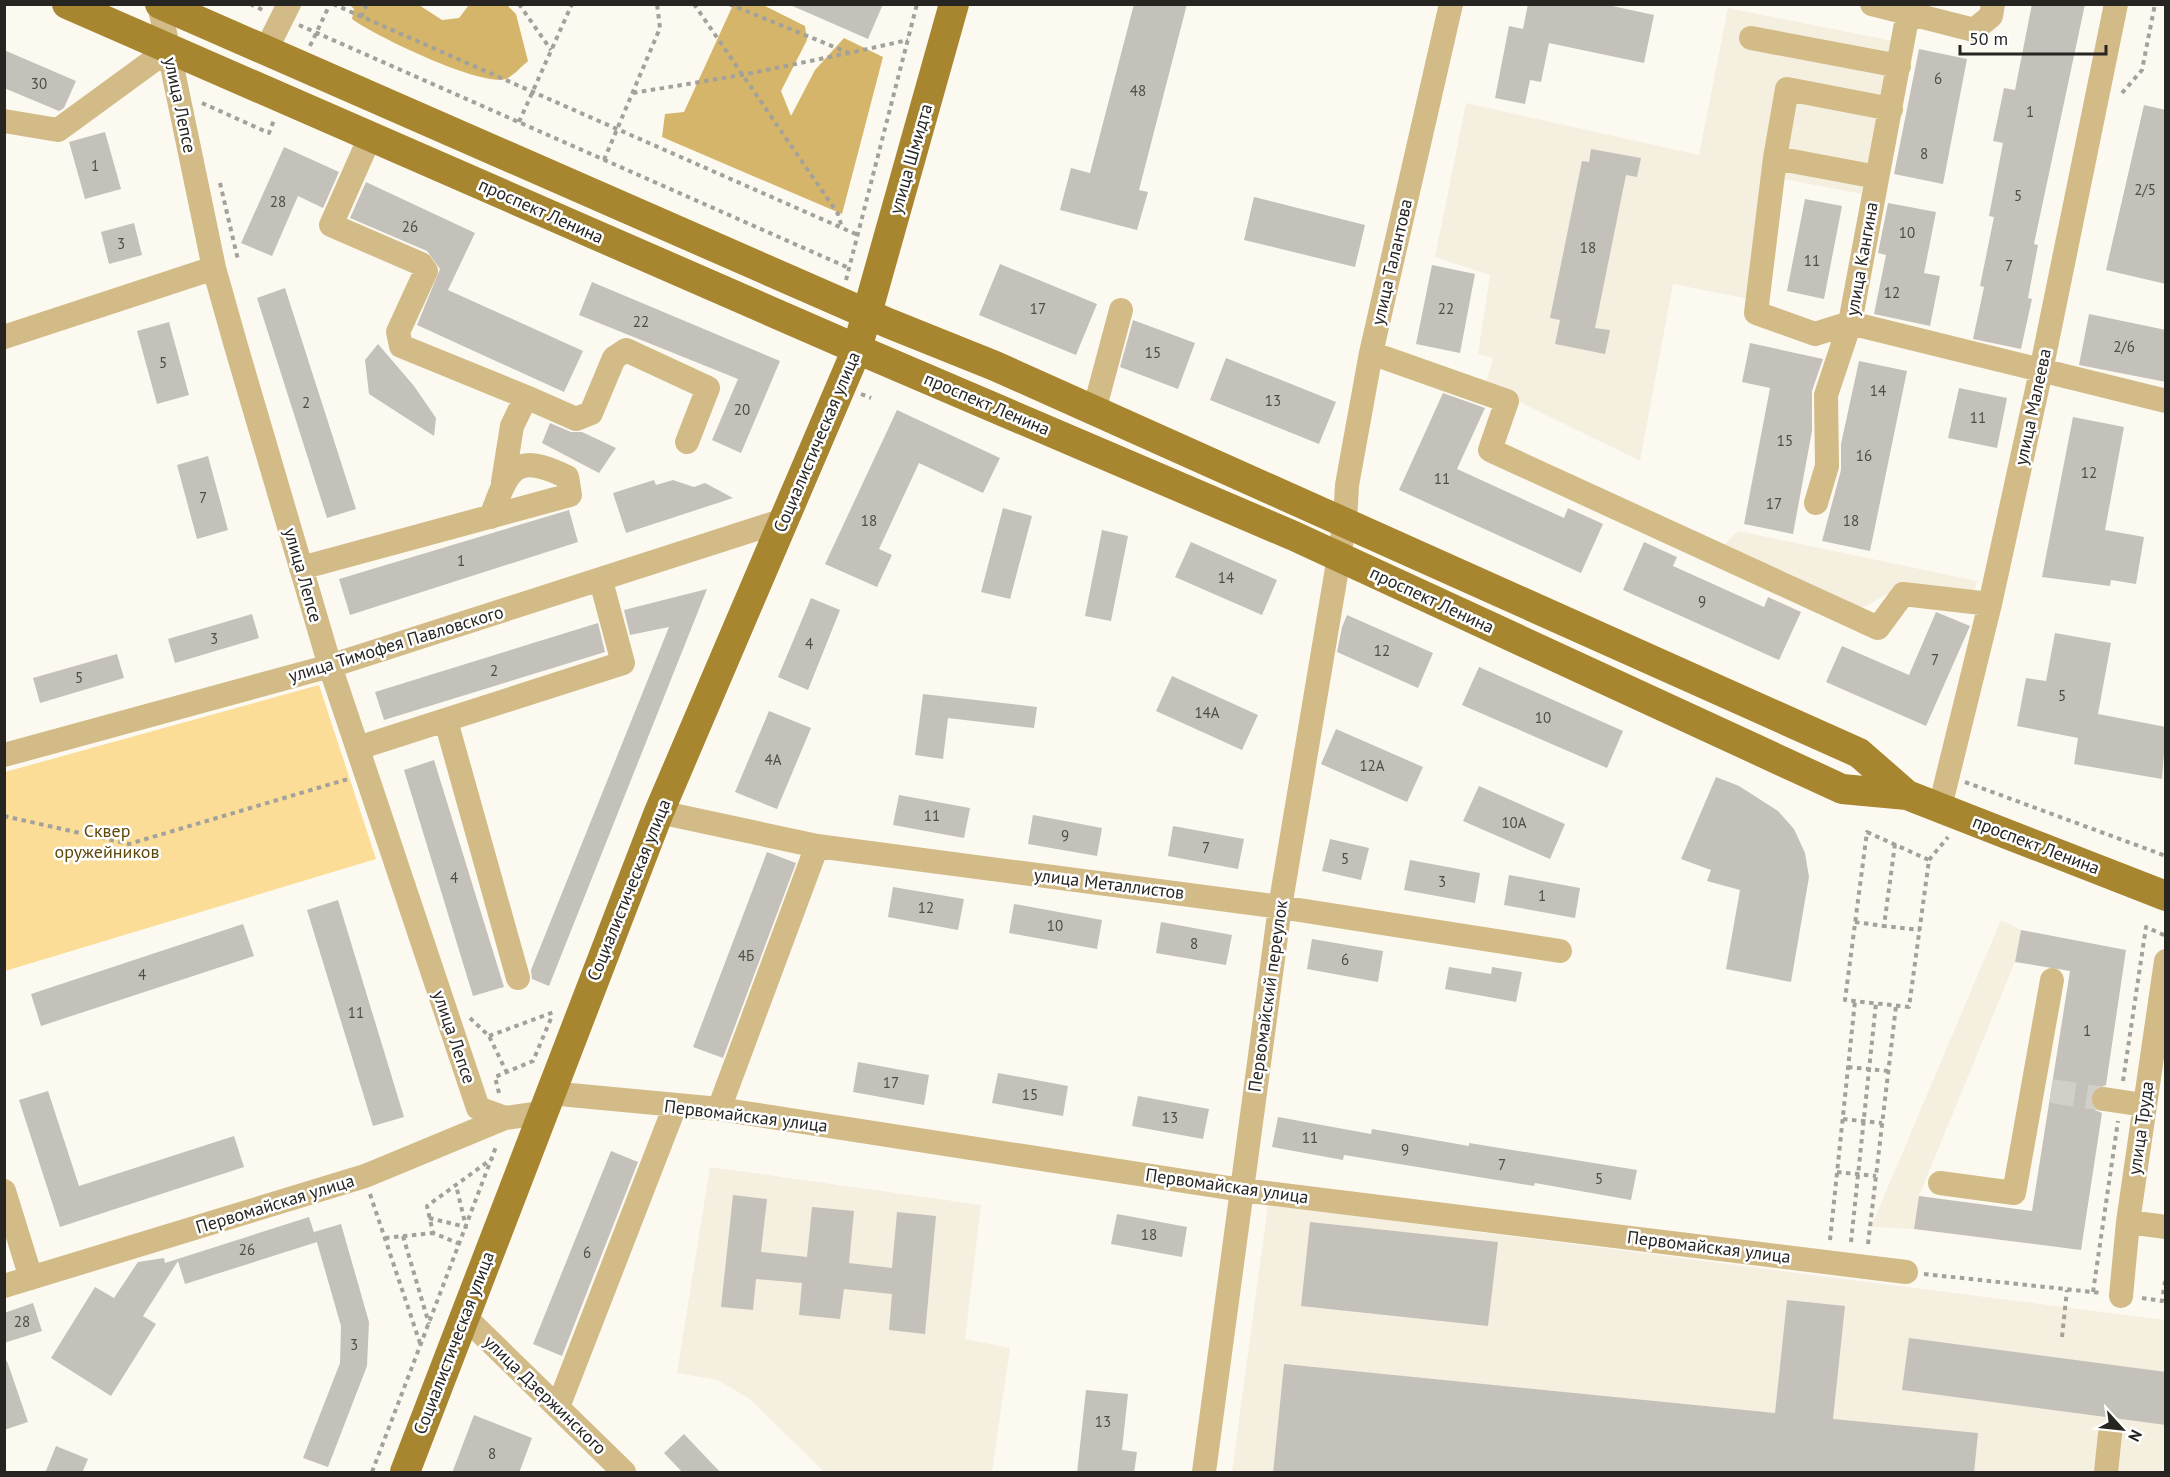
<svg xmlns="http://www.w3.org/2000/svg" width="2170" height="1477" viewBox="0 0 2170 1477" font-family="'PT Sans',sans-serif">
<rect width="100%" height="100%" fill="#fcf9f1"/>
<path fill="#f5efe0" d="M1728,8l165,33 -31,153 -78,-15 -25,122 -86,-17 -33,177 -155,-76 8,-27 -15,-4 12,-79 -55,-18 31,-154 233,52z
M1738,531l239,50 -4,17 -76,-9 -39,21 -139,-61z
M2001,920l20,10 -6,32 -96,234 -5,33 -43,-2z
M710,1167l271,38 -16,134 45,9 -18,124h-168l-73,-72 -33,-20 -41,-7z
M1268,1205l897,115v152h-933z"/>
<path fill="#fbdd97" d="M319,685l57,174 -371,112v-199z"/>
<path fill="#d5b569" d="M350,5h69l23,15 17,-2 10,-13h38l9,9 12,47c-6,5 -15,15 -22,18 -25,8 -131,-43 -154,-60l2,-10z
M733,5h30l42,21 2,14 -26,51 10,25 24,-46 29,-32 39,19 -41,157 -180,-77 3,-23 19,-2z"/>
<path fill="#c4c1ba" d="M788,4h95l-15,35z
M1134,4h53l-48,186 9,2 -11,38 -77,-20 11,-42 19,5z
M1528,4h75l51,11 -10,48 -95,-20 -8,39 -11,-2 -5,24 -30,-6 14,-72 14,3z
M2032,4h53l-51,240 4,1 -10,53 4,1 -11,50 -48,-10 11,-52 -4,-1 14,-69 -5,-1 14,-73 -10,-2 11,-53 11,2z
M1919,49l48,10 -24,125 -49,-10z
M4,50l72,31 -12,27 -5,3 -55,-23z
M2144,105l22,5v174l-60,-14z
M105,132l16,57 -36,10 -16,-57z
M284,147l55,25 -16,36 -25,-12 -26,60 -31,-13z
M1591,149l50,9 -4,19 -11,-2 -31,153 15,2 -5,24 -50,-10 5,-24 -10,-2 32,-157 7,1z
M366,182l109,51 -27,57 135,61 -19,41 -147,-67 23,-56 -13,-18 -77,-33z
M1254,197l111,28 -10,42 -111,-27z
M1805,199l37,7 -18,93 -37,-8z
M1888,203l48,9 -12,61 16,3 -10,50 -56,-12 12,-59 -8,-2z
M134,223l8,32 -33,9 -8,-32z
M1000,264l97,40 -21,51 -97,-40z
M1432,265l43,9 -15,79 -44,-9z
M592,282l188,79 -39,92 -29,-13 26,-61 -159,-64z
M285,288l71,221 -29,9 -70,-220z
M2089,314l77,16v52l-87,-17z
M1133,320l62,23 -17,46 -58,-22z
M169,322l20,73 -32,9 -20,-73z
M1750,343l73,16 -11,32v40l-19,103 -49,-10 26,-136 -28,-6z
M378,344l36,42 22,32 -2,18 -65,-42 -4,-34z
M1226,358l110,44 -17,42 -109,-44z
M1859,361l48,10 -37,180 -48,-10 19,-71v-26z
M1959,388l48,10 -10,50 -49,-10z
M1443,393l42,15 -28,61 107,49 4,-10 35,16 -22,49 -182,-83z
M897,410l103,48 -17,35 -64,-30 -40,86 13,6 -15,32 -52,-23z
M2073,417l51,10 -19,103 39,7 -8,47 -25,-4 -1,6 -68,-9z
M550,423l21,9h11l34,16 -17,25 -57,-30z
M208,456l20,74 -31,9 -20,-74z
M654,480l2,5 17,-5 21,7 11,-4 28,15 -107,35 -13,-40z
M1003,508l29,8 -22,83 -29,-7z
M569,510l9,32 -228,73 -11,-36z
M1102,530l26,6 -17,85 -26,-5z
M1191,542l86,38 -15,35 -87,-38z
M1644,542l33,15 -4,9 91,41 4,-10 33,15 -22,48 -156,-70z
M707,589l-158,397 -17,-7 -1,-9 138,-343 -39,8 -6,-25z
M811,598l29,12 -32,80 -30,-13z
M1936,612l34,14 -44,100 -100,-44 16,-36 67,29z
M252,614l7,24 -84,25 -7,-24z
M1347,615l86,38 -15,35 -81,-36 5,-25z
M598,623l7,29 -221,68 -9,-28z
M2055,633l56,10 -13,71 68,13 -4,52 -88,-15 4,-26 -61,-12 9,-48 20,3z
M117,654l7,24 -84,25 -7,-25z
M1479,667l144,64 -16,37 -145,-63z
M1172,676l86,39 -16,35 -86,-39z
M923,694l114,13 -3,21 -86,-10 -5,41 -28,-4z
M769,711l42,17 -34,81 -42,-17z
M1336,729l87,38 -16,35 -86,-38z
M434,760l70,227 -31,9 -69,-226z
M1716,777l23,9 39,25 16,18 11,24 4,24 -18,105 -65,-13 14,-79 -33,-9 4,-11 -30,-11z
M1479,786l86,38 -15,35 -87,-38z
M899,795l71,13 -6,30 -71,-13z
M1033,815l69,13 -5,28 -69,-12z
M1173,826l71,13 -6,30 -70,-13z
M1330,839l39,9 -8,32 -39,-9z
M767,852l29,11 -73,195 -30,-11z
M1410,860l70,13 -5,30 -71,-13z
M1509,875l71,13 -5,30 -71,-13z
M893,887l71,12 -6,31 -70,-13z
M338,900l66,217 -31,9 -66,-216z
M1014,904l88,16 -5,29 -88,-16z
M1161,922l71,13 -6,30 -70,-12z
M243,924l11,32 -213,70 -10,-32z
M2021,930l105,20 -20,135 -13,5 -3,7 5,13 7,3 -21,137 -167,-21 5,-33 113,15 38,-240 -55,-9z
M1312,939l71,12 -5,31 -71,-13z
M1449,967l42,7 1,-7 30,5 -6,30 -71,-13z
M858,1062l71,13 -5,30 -71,-13z
M998,1073l70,13 -5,30 -71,-13z
M48,1091l31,95 155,-50 10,31 -184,60 -41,-127z
M1138,1096l71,13 -6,30 -71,-13z
M1278,1117l93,17 1,-5 97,17v-3l168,27 -6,30 -96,-17 -1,3 -190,-31 -1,5 -71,-13z
M611,1151l27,11 -76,194 -29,-12z
M733,1195l34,4 -6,53 46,5 5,-50 42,4 -5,52 43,5 5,-56 39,4 -11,118 -36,-4 3,-36 -48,-5 -4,30 -41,-4 3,-32 -46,-4 -3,31 -32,-3z
M1117,1214l70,13 -5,30 -71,-13z
M309,1217l8,25 -132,42 -7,-23 -35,55 13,8 -45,72 -60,-38 44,-71 19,11 24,-36 26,-4 1,5z
M1310,1222l188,20 -10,84 -187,-20z
M341,1224l28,98 -2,44 -39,101 -25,-9 37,-95 1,-37 -27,-94z
M1787,1300l58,6 -12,113 145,14 -4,40h-701l11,-109 491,49z
M33,1303l9,28 -38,12v-30z
M1909,1338l257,34v53l-264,-35z
M4,1361h3l21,61 -24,8z
M1086,1390l42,4 -6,56 15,2 -3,21h-57z
M474,1415l58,23 -13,35h-67z
M684,1434l37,39h-38l-19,-20z
M56,1446l32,13 -6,14h-37z"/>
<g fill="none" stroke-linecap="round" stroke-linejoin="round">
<path stroke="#d1cfc8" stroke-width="24" stroke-dasharray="24 12" stroke-linecap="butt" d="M2051,1091l53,8"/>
<path stroke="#a3a19b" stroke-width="4" stroke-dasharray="4.5 4.5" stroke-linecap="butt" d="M250,4l15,7
M333,4l525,231
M519,4l32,46
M694,4l144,210 4,14
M729,4l120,49 59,-13
M361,17l6,-13
M299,25l550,243
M310,46l20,-42
M633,93l109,-18 107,-22
M2122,93l20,-23 13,-66
M202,103l67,30 5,-13
M519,122l53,-118
M604,160l56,-132 -3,-24
M220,183l18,77
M846,280l71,-276
M861,394l10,4
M1965,782l201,74
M4,816l125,28 219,-65
M1867,832l62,28 -20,147 -64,-7z
M1895,844l-11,82 36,4
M1929,860l19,-23
M1855,922l29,4
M470,1018l19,18 18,37
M489,1036l65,-24
M1848,1067l40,4
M2123,1081l23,-154 20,9
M499,1093l-4,-16 38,-16 19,-45
M1843,1119l39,4
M1837,1172l39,4
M370,1194l51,152
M429,1218l37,9 -10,-42
M403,1236l26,88
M385,1238l48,-5
M1830,1240l25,-239
M1851,1242l25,-239
M460,1244l-27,-11 -6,-27 66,-48
M1868,1244l28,-238
M1924,1274l178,19
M2093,1292l25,-171
M2142,1298l20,3 4,-26
M2062,1337l5,-47
M372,1472l125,-328"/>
<path stroke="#d2bb87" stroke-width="24" d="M159,4l55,264 22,78 94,320 148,442 27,10
M1872,4l102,26 17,-14 2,-12
M1751,38l148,28
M266,50l23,-46
M1891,109l-104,-20 -12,69 -19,155 59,21 35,-11 316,78
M4,121l54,9 111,-81
M370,137l-39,88 90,39 5,7 -28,61 3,14 125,51
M1775,158l102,19
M4,337l210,-69
M1371,353l136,48 -17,49 388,178 25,-34 87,10
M1094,411l27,-101
M503,482l9,-56 14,-29 50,22 15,-6 23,-55 12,-8 82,38 -21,54
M1816,503l11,-37 -1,-71 24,-72 58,-310
M301,568l269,-73 -3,-18c-52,-26 -59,-8 -76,40
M446,721l72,257
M358,748l265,-85 -22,-82
M4,755l326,-89 454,-146
M1940,807l50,-203 51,-233 75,-367
M659,812l158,34 463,61 280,44
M549,1093l170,16 523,81 664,82
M2104,1099l40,6
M719,1109l98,-263
M1940,1183l74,10 38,-213
M4,1191l27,87
M2128,1222l38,5
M4,1286l361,-110 140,-58 36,-5
M2121,1296l7,-74 38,-261
M465,1317l159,155
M558,1407l117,-301
M1204,1472l76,-565 65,-386 2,-36 24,-132 80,-349
M2106,1472l4,-38"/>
<path stroke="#a88630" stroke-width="30" d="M67,4l790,345 437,187 548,253 65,6 259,101
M160,4l728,319 107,43 864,387 48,42
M405,1472l254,-660 198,-463 97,-345"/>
</g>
<g text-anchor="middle" stroke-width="5" stroke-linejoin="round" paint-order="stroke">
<g font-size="15" fill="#4e4c48">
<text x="1938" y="84">6</text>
<text x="39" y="89">30</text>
<text x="1138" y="96">48</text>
<text x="2030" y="117">1</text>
<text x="1924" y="159">8</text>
<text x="95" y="171">1</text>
<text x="2145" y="195">2/5</text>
<text x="2018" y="201">5</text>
<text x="278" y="207">28</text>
<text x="410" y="232">26</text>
<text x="1907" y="238">10</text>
<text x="121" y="249">3</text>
<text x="1588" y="253">18</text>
<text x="1812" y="266">11</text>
<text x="2009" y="271">7</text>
<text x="1892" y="298">12</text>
<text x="1038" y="314">17</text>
<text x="1446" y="314">22</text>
<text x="641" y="327">22</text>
<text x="2124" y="352">2/6</text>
<text x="1153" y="358">15</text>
<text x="163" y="368">5</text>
<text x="1878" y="396">14</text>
<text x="1273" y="406">13</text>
<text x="306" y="408">2</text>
<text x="742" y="415">20</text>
<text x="1978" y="423">11</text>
<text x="1785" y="446">15</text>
<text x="1864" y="461">16</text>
<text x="2089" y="478">12</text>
<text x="1442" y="484">11</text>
<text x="203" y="503">7</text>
<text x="1774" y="509">17</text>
<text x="869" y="526">18</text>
<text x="1851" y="526">18</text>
<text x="461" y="566">1</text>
<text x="1226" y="583">14</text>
<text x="1702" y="607">9</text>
<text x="214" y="644">3</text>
<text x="809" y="649">4</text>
<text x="1382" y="656">12</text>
<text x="1935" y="665">7</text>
<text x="494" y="676">2</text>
<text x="79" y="683">5</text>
<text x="2062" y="701">5</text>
<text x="1207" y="718">14А</text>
<text x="1543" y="723">10</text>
<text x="773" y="765">4А</text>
<text x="1372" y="771">12А</text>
<text x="932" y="821">11</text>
<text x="1514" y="828">10А</text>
<text x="1065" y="841">9</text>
<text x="1206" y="853">7</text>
<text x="1345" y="864">5</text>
<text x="454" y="883">4</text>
<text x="1442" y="887">3</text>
<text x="1542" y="901">1</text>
<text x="926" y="913">12</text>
<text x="1055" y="931">10</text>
<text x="1194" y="949">8</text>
<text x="746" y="961">4Б</text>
<text x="1345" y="965">6</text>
<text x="142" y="980">4</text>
<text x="356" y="1018">11</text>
<text x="2087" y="1036">1</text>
<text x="891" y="1088">17</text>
<text x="1030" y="1100">15</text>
<text x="1170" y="1123">13</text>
<text x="1310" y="1143">11</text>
<text x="1405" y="1155">9</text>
<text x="1502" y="1170">7</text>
<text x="1599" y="1184">5</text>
<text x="1149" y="1240">18</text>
<text x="247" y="1255">26</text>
<text x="587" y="1258">6</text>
<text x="22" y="1327">28</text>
<text x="354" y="1350">3</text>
<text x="1103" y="1427">13</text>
<text x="492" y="1459">8</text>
</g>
<g font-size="18" fill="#262522" stroke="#fff">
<text transform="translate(180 105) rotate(78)" y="6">улица Лепсе</text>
<text transform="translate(911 159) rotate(-74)" y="6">улица Шмидта</text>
<text transform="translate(541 211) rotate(24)" y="6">проспект Ленина</text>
<text transform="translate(1862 259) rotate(-80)" y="6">улица Кангина</text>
<text transform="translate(1392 262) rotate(-77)" y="6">улица Талантова</text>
<text transform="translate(987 404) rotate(23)" y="6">проспект Ленина</text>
<text transform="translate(2033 407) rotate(-78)" y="6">улица Малеева</text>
<text transform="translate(817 442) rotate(-67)" y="6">Социалистическая улица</text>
<text transform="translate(303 575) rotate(74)" y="6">улица Лепсе</text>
<text transform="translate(1432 600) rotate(25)" y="6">проспект Ленина</text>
<text transform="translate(396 644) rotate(-17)" y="6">улица Тимофея Павловского</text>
<text transform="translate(2036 845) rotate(21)" y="6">проспект Ленина</text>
<text transform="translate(1109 884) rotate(7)" y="6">улица Металлистов</text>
<text transform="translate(629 890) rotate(-68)" y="6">Социалистическая улица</text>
<text transform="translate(1268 996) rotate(-82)" y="6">Первомайский переулок</text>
<text transform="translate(454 1037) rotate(71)" y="6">улица Лепсе</text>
<text transform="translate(746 1116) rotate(7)" y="6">Первомайская улица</text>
<text transform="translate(2141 1128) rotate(-82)" y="6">улица Труда</text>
<text transform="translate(1227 1186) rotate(8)" y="6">Первомайская улица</text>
<text transform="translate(275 1204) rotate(-17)" y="6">Первомайская улица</text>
<text transform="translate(1709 1247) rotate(7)" y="6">Первомайская улица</text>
<text transform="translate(454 1343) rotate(-69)" y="6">Социалистическая улица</text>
<text transform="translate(545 1395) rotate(44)" y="6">улица Дзержинского</text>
</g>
<g font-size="18" fill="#5d4709" stroke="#fff">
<text x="107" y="837">Сквер<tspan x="107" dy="21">оружейников</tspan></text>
</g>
</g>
<rect width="2170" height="1477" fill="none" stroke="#262522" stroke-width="12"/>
<g transform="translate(2122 1429) rotate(117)" stroke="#ffffff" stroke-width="4.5" paint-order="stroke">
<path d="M0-4.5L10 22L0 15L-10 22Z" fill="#262522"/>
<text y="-9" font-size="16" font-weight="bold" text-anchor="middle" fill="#262522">N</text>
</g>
<path d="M1960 45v9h146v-9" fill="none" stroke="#262522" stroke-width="3"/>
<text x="1969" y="45" font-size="18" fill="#262522" stroke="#ffffff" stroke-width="4.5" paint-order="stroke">50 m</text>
</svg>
